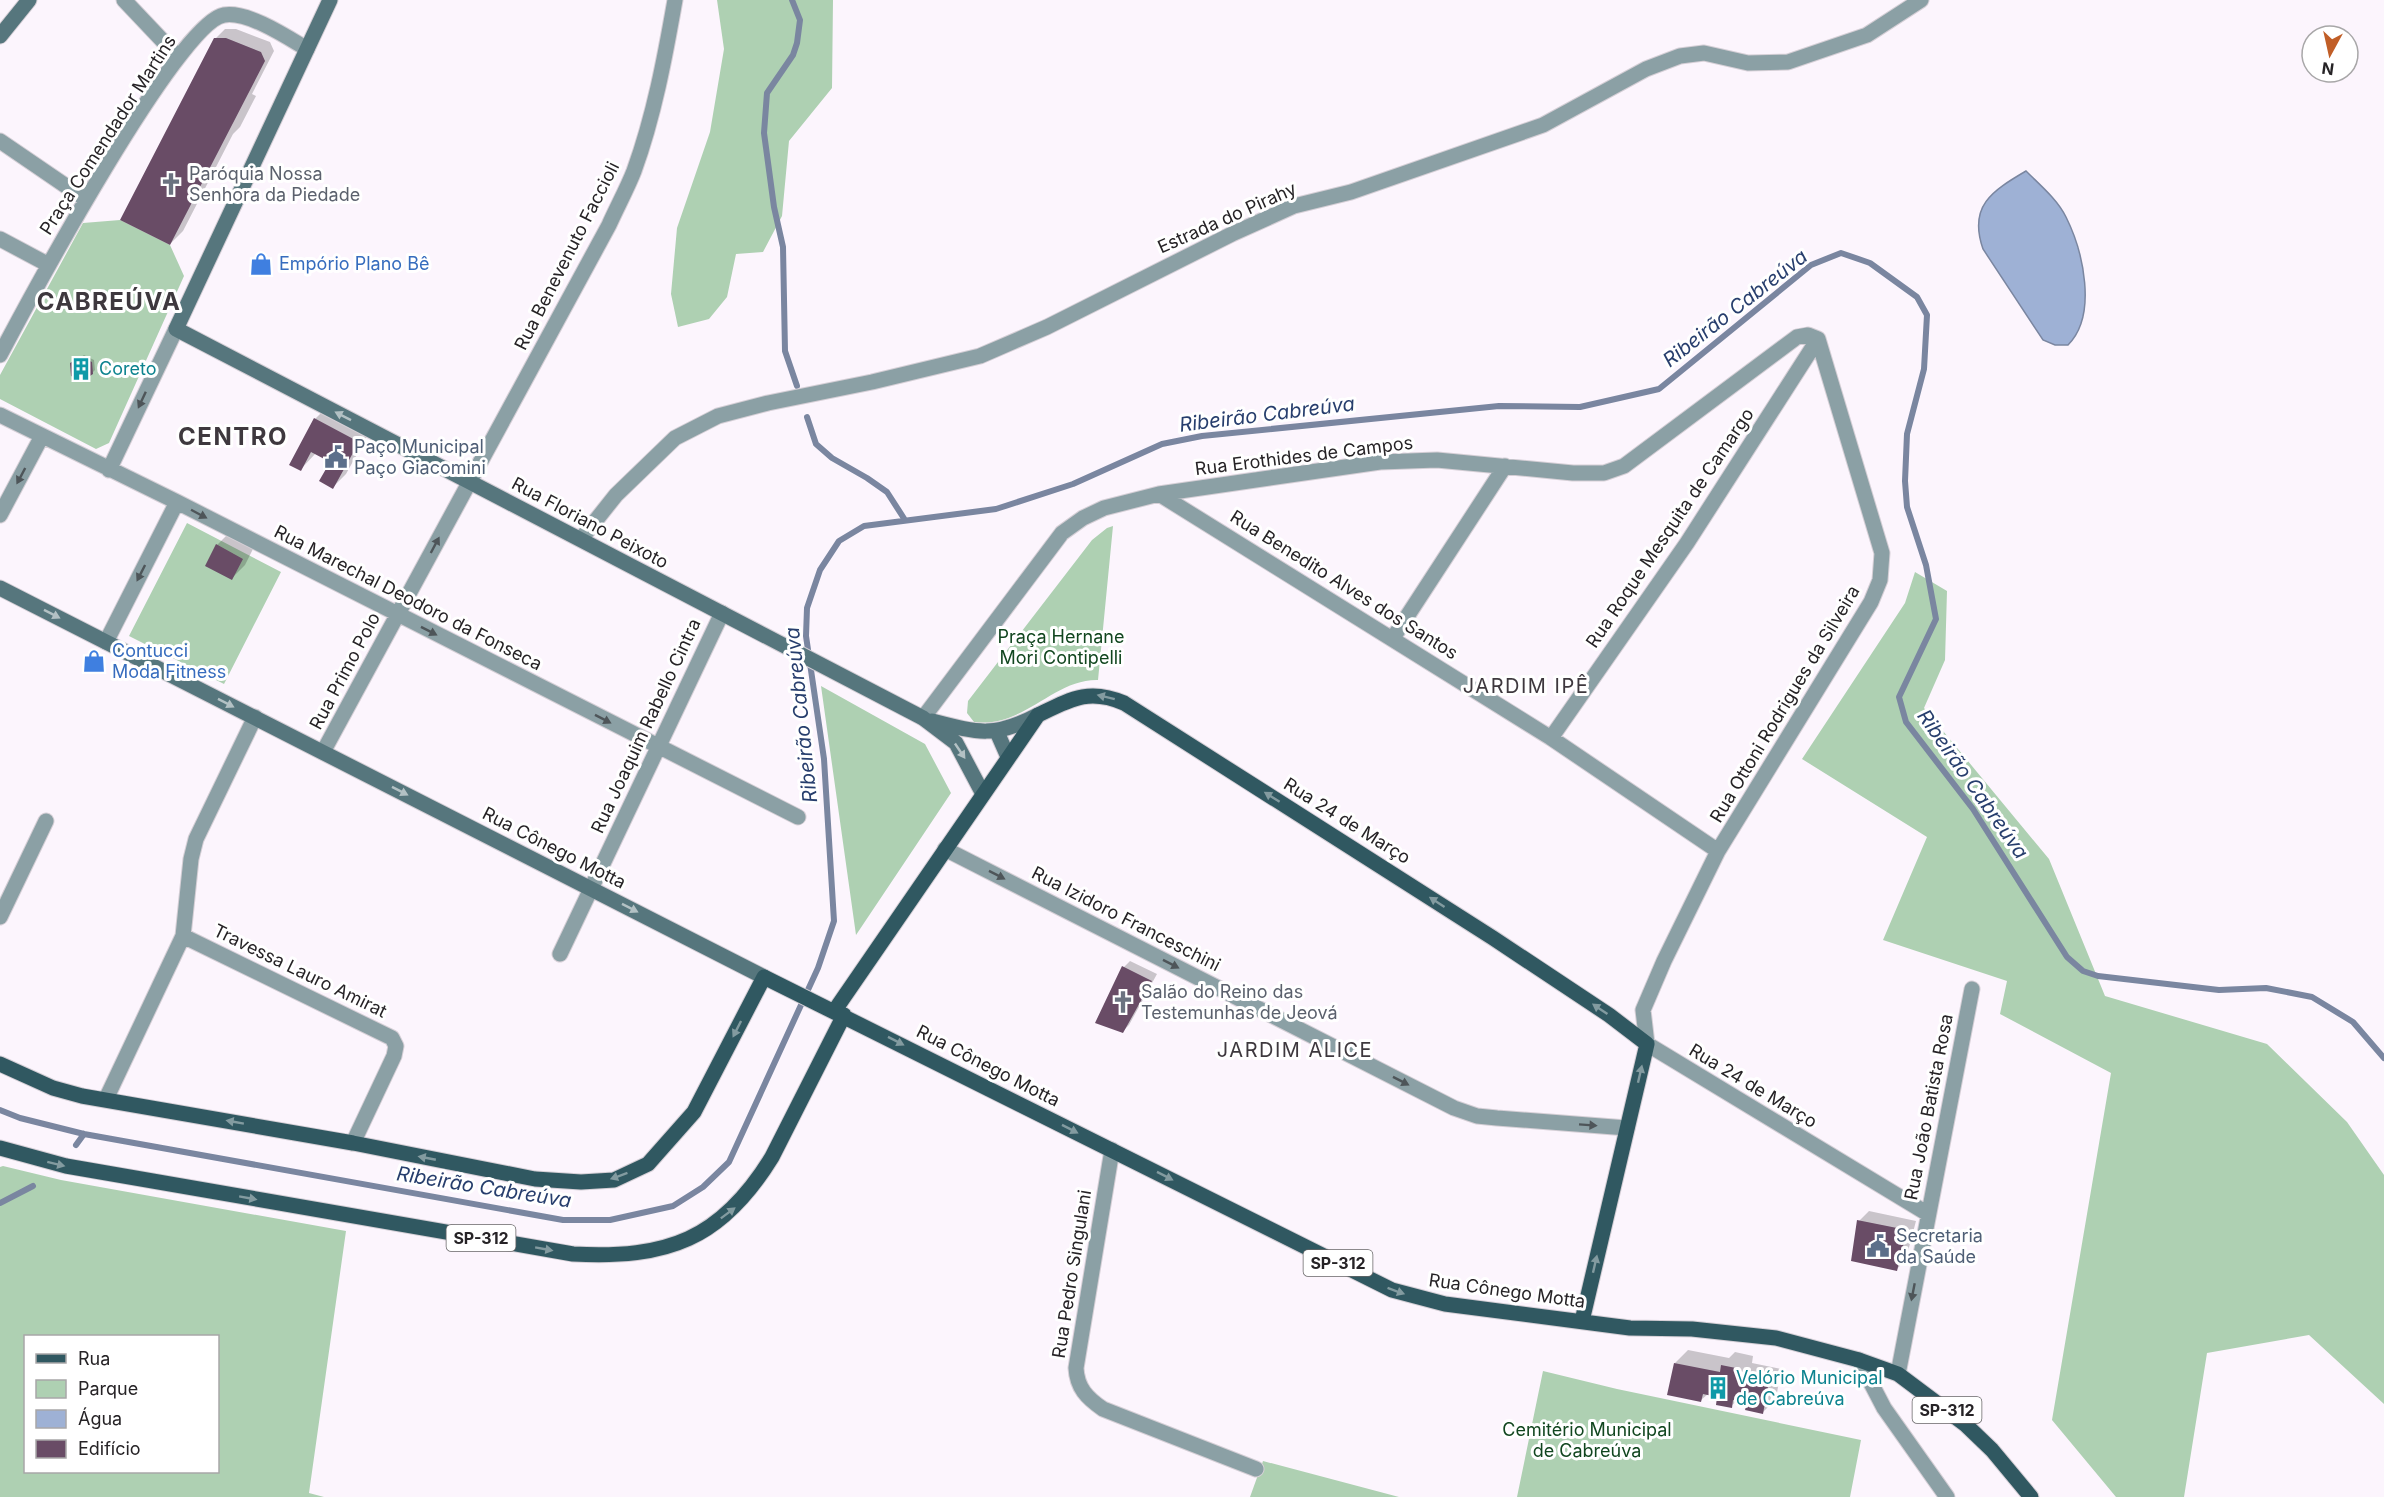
<svg xmlns="http://www.w3.org/2000/svg" width="2384" height="1497" viewBox="0 0 2384 1497" font-family="Inter,sans-serif">
<rect width="100%" height="100%" fill="#fcf5fd"/>
<path fill="#aed0b2" fill-rule="evenodd" d="M717,0h116l-1,88 -43,53 -7,75 -19,36 -27,2 -9,43 -18,22 -31,8 -7,-33 6,-66 33,-96 14,-83z
M120,220l50,25 14,31 -75,167 -13,6 -96,-50v-24l83,-152z
M187,523l94,49 -57,112 -95,-48z
M1113,526l-15,154c-45,-1 -73,48 -124,42l-7,-9 1,-12 124,-161 15,-12z
M1915,572l32,19 -2,69 -21,48 125,151 56,137 162,48 80,78 37,53v229l-75,-69 -102,18 -23,144h-68l-64,-77 59,-347 -111,-59 7,-33 -124,-41 44,-103 -125,-78 103,-156z
M821,686l104,58 26,49 -95,142z
M3,1166l58,14 285,51 -37,262 15,4h-324v-330zM26,1336h192v136h-192z
M1543,1371l74,18 244,51 -11,57h-333z
M1263,1461l136,36h-149z"/>
<path fill="#9eb1d5" stroke="#7a86a0" stroke-width="1.5" d="M2026,171c14,14 31,28 40,46 17,34 32,98 2,128h-13l-12,-5 -60,-91c-15,-43 9,-58 43,-78z"/>
<path fill="#0003" d="M225,29h11l34,13 4,9 -22,43 4,2 -16,31 -7,7 -50,97 -13,13 45,-205z
M84,355l10,5 1,10 -3,3 -17,-12z
M328,406l43,23 -25,45 -13,13 -1,-26 -16,-8 -15,16 14,-50z
M230,532l25,13 -10,20 -13,13 -15,-33z
M1130,961l27,13 -28,51 -7,7 -25,-10 27,-55z
M1869,1211l47,10 -10,38 -9,10 -38,-48z
M1688,1350l41,8 6,-6 18,4 -1,7 29,6 -5,30 -13,13 -15,-10 -10,-2 -7,6 -12,-10 -11,-2 -7,6 -26,-37z"/>
<g fill="none" stroke-linecap="round" stroke-linejoin="round">
<path stroke="#7a86a0" stroke-width="6" d="M792,0l8,20 -3,23 -4,12 -26,38 -3,40 10,74 9,40 2,104 12,35
M807,417l9,27 16,14 35,20 20,14 18,28
M0,1110l20,8 64,16 479,86h47l63,-14 30,-19 26,-25 89,-194 16,-47 -10,-162 -18,-123 1,-28 13,-38 19,-29 25,-15 132,-17 77,-25 89,-40 40,-8 297,-30 81,1 79,-18 152,-124 30,-12 29,10 47,34 10,18 -3,54 -17,65 -2,47 2,26 19,58 10,54 -37,78 7,25 67,87 94,148 16,14 15,5 121,14 47,-2 46,9 41,25 31,36
M76,1145l8,-11
M0,1203l33,-17"/>
</g>
<path fill="#694c66" d="M214,38h12l35,14 4,9 -95,184 -50,-25z
M81,357l11,5 1,12 -11,7 -11,-5 -1,-13z
M314,418l45,24 -26,47 -14,-8 11,-19 -19,-10 -10,19 -12,-6z
M216,544l27,15 -11,21 -27,-14z
M1122,966l30,15 -29,52 -28,-10z
M1857,1220l50,10 -10,41 -46,-10z
M1674,1363l46,9 1,-7 20,4 -1,6 29,6 -6,33 -18,-4 2,-7 -14,-3 -1,8 -16,-3 1,-8 -14,-3 -2,8 -34,-7z"/>
<g fill="none" stroke-linecap="round" stroke-linejoin="round">
<g stroke="#d5cfd6" stroke-width="17">
<path id="street" d="M124,0l54,57
M0,141l85,58
M0,239l49,26
M1818,339l64,214 -2,27 -9,22 -153,249 -54,110 -21,49 4,34 281,170
M0,355c28,-53 178,-333 224,-340 24,-4 63,22 83,34
M0,415l177,87 621,315
M109,470l67,-141
M1159,494l392,244 167,113
M0,515l42,-79
M581,539l35,-44 59,-57 43,-22 50,-13 104,-21 108,-26 67,-29 185,-93 62,-28 57,-14 192,-67 103,-56 34,-13 24,-3 44,10 40,-1 79,-27 54,-35
M1393,638l112,-172
M106,642l71,-140
M923,718l139,-185 21,-15 21,-10 55,-14 221,-32 57,-2 136,13h31l20,-7 173,-129 11,-2 10,4
M1551,738l136,-195 131,-204
M323,752l286,-527c8,-18 18,-36 25,-54 20,-55 31,-114 41,-171
M945,849l509,259 23,8 20,2 130,10
M0,917l46,-96
M183,936l209,102 4,8 -2,10 -41,87
M560,954l162,-341
M106,1099l77,-163 8,-77 5,-20 59,-122
M1112,1150l-36,218c1,20 11,30 27,41l153,60
M1859,1360l25,48 63,89
M1898,1374l74,-385"/>
</g>
<g stroke="#d5cfd6" stroke-width="17">
<path id="secondary" d="M330,0l-154,329 747,389 33,25 27,51
M0,36l29,-36
M0,588l764,389
M932,721c46,12 62,17 106,-6
M997,732l11,25"/>
</g>
<g stroke="#d5cfd6" stroke-width="17">
<path id="primary" d="M835,1010l203,-295c33,-16 51,-27 86,-12l369,235 116,77 38,29 -65,277
M0,1064l53,24 29,8 271,47 182,36 46,3 33,-2 34,-16 46,-52 70,-135 628,313 53,14 185,24 62,1 84,9 83,22 39,14 68,51 26,25 39,47
M0,1148l66,18 507,88c94,5 148,-14 199,-97l72,-142"/>
</g>
<use href="#street" stroke="#8ba0a5" stroke-width="15"/>
<use href="#secondary" stroke="#56767d" stroke-width="15"/>
<use href="#primary" stroke="#305861" stroke-width="15"/>
</g>
<defs><path id="oneway-solid" d="M-6-.8H1V-3.2L6.5 0L1 3.2V.8H-6Z" transform="scale(1.5)"/></defs>
<g fill="#4e5559">
<use href="#oneway-solid" transform="translate(142 400) rotate(115)"/>
<use href="#oneway-solid" transform="translate(21 476) rotate(118)"/>
<use href="#oneway-solid" transform="translate(199 514) rotate(28)"/>
<use href="#oneway-solid" transform="translate(435 545) rotate(-62)"/>
<use href="#oneway-solid" transform="translate(141 573) rotate(117)"/>
<use href="#oneway-solid" transform="translate(429 631) rotate(27)"/>
<use href="#oneway-solid" transform="translate(603 719) rotate(27)"/>
<use href="#oneway-solid" transform="translate(997 875) rotate(27)"/>
<use href="#oneway-solid" transform="translate(1171 964) rotate(27)"/>
<use href="#oneway-solid" transform="translate(1401 1081) rotate(27)"/>
<use href="#oneway-solid" transform="translate(1588 1125) rotate(4)"/>
<use href="#oneway-solid" transform="translate(1913 1292) rotate(101)"/>
</g>
<g fill="#b3c1c4">
<use href="#oneway-solid" transform="translate(343 416) rotate(-153)"/>
<use href="#oneway-solid" transform="translate(52 614) rotate(27)"/>
<use href="#oneway-solid" transform="translate(226 703) rotate(27)"/>
<use href="#oneway-solid" transform="translate(960 751) rotate(56)"/>
<use href="#oneway-solid" transform="translate(400 791) rotate(27)"/>
<use href="#oneway-solid" transform="translate(630 908) rotate(27)"/>
</g>
<g fill="#839ba0">
<use href="#oneway-solid" transform="translate(1106 697) rotate(-166)"/>
<use href="#oneway-solid" transform="translate(1272 797) rotate(-148)"/>
<use href="#oneway-solid" transform="translate(1437 902) rotate(-147)"/>
<use href="#oneway-solid" transform="translate(1600 1009) rotate(-146)"/>
<use href="#oneway-solid" transform="translate(737 1029) rotate(117)"/>
<use href="#oneway-solid" transform="translate(896 1041) rotate(27)"/>
<use href="#oneway-solid" transform="translate(1640 1074) rotate(-77)"/>
<use href="#oneway-solid" transform="translate(235 1122) rotate(-170)"/>
<use href="#oneway-solid" transform="translate(1070 1129) rotate(27)"/>
<use href="#oneway-solid" transform="translate(427 1158) rotate(-169)"/>
<use href="#oneway-solid" transform="translate(56 1164) rotate(14)"/>
<use href="#oneway-solid" transform="translate(619 1176) rotate(160)"/>
<use href="#oneway-solid" transform="translate(1165 1176) rotate(27)"/>
<use href="#oneway-solid" transform="translate(248 1198) rotate(10)"/>
<use href="#oneway-solid" transform="translate(728 1213) rotate(-37)"/>
<use href="#oneway-solid" transform="translate(544 1249) rotate(10)"/>
<use href="#oneway-solid" transform="translate(1595 1264) rotate(-77)"/>
<use href="#oneway-solid" transform="translate(1396 1291) rotate(20)"/>
</g>
<defs>
<g id="church-bare" transform="scale(1.8)"><path d="M-1.2-6h2.4v3.5h3.3v2.4h-3.3V6h-2.4V-.1h-3.3v-2.4h3.3Z" fill="#6b7280" stroke="#fff" stroke-width="2.5" paint-order="stroke"/></g>
<g id="shop-bare" transform="scale(1.8)"><path d="M-5-2.5h2.3a2.7 3.5 0 0 1 5.4 0H5L5.5 6h-11ZM-1.5-2.5h3a1.5 2.3 0 0 0-3 0Z" fill="#3f7fe0" stroke="#fff" stroke-width="2.5" paint-order="stroke"/></g>
<g id="building-bare" transform="scale(1.8)"><path d="M-4-6H4V6H1V3H-1V6H-4ZM-2.5-4.3h1.7v1.8h-1.7ZM.8-4.3h1.7v1.8H.8ZM-2.5-1h1.7V.8h-1.7ZM.8-1h1.7V.8H.8Z" fill="#0f9aa8" stroke="#fff" stroke-width="2.5" paint-order="stroke"/></g>
<g id="civic-bare" transform="scale(1.8)"><path d="M-.6-6.5H3V-4.5H.6V-3L4-1V1h2V6H-6V1h2V-1L-.6-3ZM-1.2 2.5V6h2.4V2.5Z" fill="#5c6f8a" stroke="#fff" stroke-width="2.5" paint-order="stroke"/></g>
</defs>
<g fill-rule="evenodd">
<use href="#church-bare" x="171" y="184"/>
<use href="#shop-bare" x="261" y="264"/>
<use href="#building-bare" x="81" y="369"/>
<use href="#civic-bare" x="336" y="457"/>
<use href="#shop-bare" x="94" y="661"/>
<use href="#church-bare" x="1123" y="1002"/>
<use href="#civic-bare" x="1878" y="1246"/>
<use href="#building-bare" x="1718" y="1388"/>
</g>
<g text-anchor="middle" stroke-width="6" stroke-linejoin="round" paint-order="stroke">
<g fill="#fff" stroke="#676567" stroke-width="1.5">
<rect x="446.5" y="1225" width="69" height="26" rx="4.5"/>
<rect x="1303.5" y="1250" width="69" height="26" rx="4.5"/>
<rect x="1912.5" y="1397" width="69" height="26" rx="4.5"/>
</g>
<g font-size="16" font-weight="bold" fill="#262326">
<text x="481" y="1244">SP-312</text>
<text x="1338" y="1269">SP-312</text>
<text x="1947" y="1416">SP-312</text>
</g>
<g font-size="18" fill="#262326" stroke="#fff">
<text transform="translate(108 135) rotate(-57)" y="6">Praça Comendador Martins</text>
<text transform="translate(1227 218) rotate(-24)" y="6">Estrada do Pirahy</text>
<text transform="translate(567 256) rotate(-63)" y="6">Rua Benevenuto Faccioli</text>
<text transform="translate(1304 456) rotate(-7)" y="6">Rua Erothides de Campos</text>
<text transform="translate(590 523) rotate(28)" y="6">Rua Floriano Peixoto</text>
<text transform="translate(1670 528) rotate(-56)" y="6">Rua Roque Mesquita de Camargo</text>
<text transform="translate(1344 585) rotate(32)" y="6">Rua Benedito Alves dos Santos</text>
<text transform="translate(408 598) rotate(27)" y="6">Rua Marechal Deodoro da Fonseca</text>
<text transform="translate(345 671) rotate(-62)" y="6">Rua Primo Polo</text>
<text transform="translate(1785 704) rotate(-59)" y="6">Rua Ottoni Rodrigues da Silveira</text>
<text transform="translate(646 726) rotate(-65)" y="6">Rua Joaquim Rabello Cintra</text>
<text transform="translate(1347 821) rotate(32)" y="6">Rua 24 de Março</text>
<text transform="translate(554 848) rotate(27)" y="6">Rua Cônego Motta</text>
<text transform="translate(1126 919) rotate(27)" y="6">Rua Izidoro Franceschini</text>
<text transform="translate(300 971) rotate(26)" y="6">Travessa Lauro Amirat</text>
<text transform="translate(988 1066) rotate(27)" y="6">Rua Cônego Motta</text>
<text transform="translate(1753 1086) rotate(31)" y="6">Rua 24 de Março</text>
<text transform="translate(1929 1107) rotate(-79)" y="6">Rua João Batista Rosa</text>
<text transform="translate(1072 1274) rotate(-81)" y="6">Rua Pedro Singulani</text>
<text transform="translate(1507 1291) rotate(8)" y="6">Rua Cônego Motta</text>
</g>
<g font-size="18" fill="#5b616d" stroke="#fff" text-anchor="start">
<text x="189" y="180">Paróquia Nossa<tspan x="189" dy="21">Senhora da Piedade</tspan></text>
<text x="1141" y="998">Salão do Reino das<tspan x="1141" dy="21">Testemunhas de Jeová</tspan></text>
</g>
<g font-size="18" fill="#366cbe" stroke="#fff" text-anchor="start">
<text x="279" y="270">Empório Plano Bê</text>
<text x="112" y="657">Contucci<tspan x="112" dy="21">Moda Fitness</tspan></text>
</g>
<g font-size="18" fill="#0d838f" stroke="#fff" text-anchor="start">
<text x="99" y="375">Coreto</text>
<text x="1736" y="1384">Velório Municipal<tspan x="1736" dy="21">de Cabreúva</tspan></text>
</g>
<g font-size="18" fill="#4e5e75" stroke="#fff" text-anchor="start">
<text x="354" y="453">Paço Municipal<tspan x="354" dy="21">Paço Giacomini</tspan></text>
<text x="1896" y="1242">Secretaria<tspan x="1896" dy="21">da Saúde</tspan></text>
</g>
<g font-size="18" fill="#11461f" stroke="#fff">
<text x="1061" y="643">Praça Hernane<tspan x="1061" dy="21">Mori Contipelli</tspan></text>
<text x="1587" y="1436">Cemitério Municipal<tspan x="1587" dy="21">de Cabreúva</tspan></text>
</g>
<g font-size="20" font-style="italic" fill="#273e6d" stroke="#fff">
<text transform="translate(1735 308) rotate(-38)" y="7">Ribeirão Cabreúva</text>
<text transform="translate(1267 414) rotate(-7)" y="7">Ribeirão Cabreúva</text>
<text transform="translate(801 715) rotate(-96)" y="7">Ribeirão Cabreúva</text>
<text transform="translate(1973 784) rotate(55)" y="7">Ribeirão Cabreúva</text>
<text transform="translate(484 1187) rotate(9)" y="7">Ribeirão Cabreúva</text>
</g>
<g font-size="20" letter-spacing="1.5" fill="#3e383e" stroke="#fff">
<text x="1526" y="693">JARDIM IPÊ</text>
<text x="1295" y="1057">JARDIM ALICE</text>
</g>
<g font-size="24" font-weight="bold" letter-spacing="1.5" fill="#3e383e" stroke="#fff">
<text x="109" y="310">CABREÚVA</text>
<text x="233" y="445">CENTRO</text>
</g>
</g>
<rect x="24" y="1335" width="195" height="138" fill="#ffffff" stroke="#a8a7a8" stroke-width="1.5"/>
<rect x="36" y="1354" width="30" height="9" fill="#305861" stroke="#a8a7a8" stroke-width="1.5"/>
<text x="78" y="1365" font-size="18" fill="#262326">Rua</text>
<rect x="36" y="1380" width="30" height="18" fill="#aed0b2" stroke="#a8a7a8" stroke-width="1.5"/>
<text x="78" y="1395" font-size="18" fill="#262326">Parque</text>
<rect x="36" y="1410" width="30" height="18" fill="#9eb1d5" stroke="#a8a7a8" stroke-width="1.5"/>
<text x="78" y="1425" font-size="18" fill="#262326">Água</text>
<rect x="36" y="1440" width="30" height="18" fill="#694c66" stroke="#a8a7a8" stroke-width="1.5"/>
<text x="78" y="1455" font-size="18" fill="#262326">Edifício</text>
<g transform="translate(2330 54) rotate(188)"><circle r="28" fill="#ffffff" stroke="#a8a7a8" stroke-width="1.5"/>
<path d="M0-4.5L10 22L0 15L-10 22Z" fill="#c15e27"/>
<text y="-9" font-size="16" font-weight="bold" text-anchor="middle" fill="#262326">N</text>
</g>
</svg>
